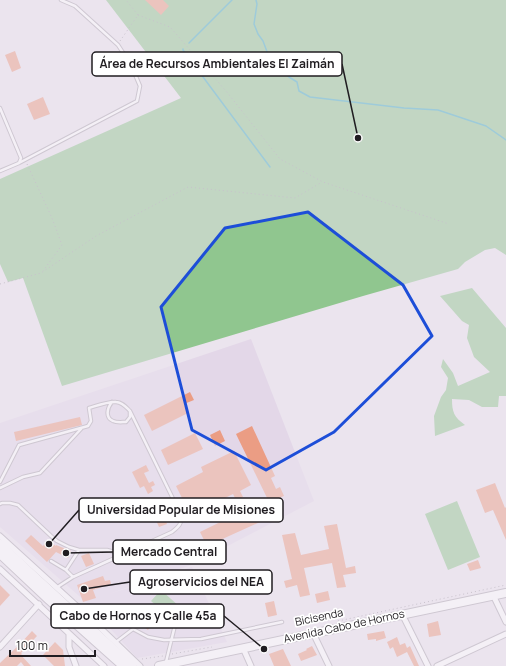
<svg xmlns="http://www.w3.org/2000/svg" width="506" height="666" viewBox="0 0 506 666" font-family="Manrope,sans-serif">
<rect width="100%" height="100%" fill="#ebe4ee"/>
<path fill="#e3d7e8" d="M251,339l63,162 -123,64 -82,29 83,-27 35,75 -90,16 -51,-56 -86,-75v-104z"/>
<path fill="#90c68f" d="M106,0h400v255l-11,-7 -10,2 -20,12 -7,7 -95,27 -301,90 -39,-108 -15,4 -8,-18v-85l181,-81z
M472,288l34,40v68h-7l-1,11h-16l-13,-7 -17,-1c0,13 2,18 13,26l-30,11 -1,-20 7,-19 5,-7 2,-12 -7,-11 2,-8 10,14 5,13 32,-14 -16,-15 -7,-19 2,-13 -7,-4 -22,-25z
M457,501l23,56 -32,13 -23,-56z
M161,590l19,17 -10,11 -19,-17z"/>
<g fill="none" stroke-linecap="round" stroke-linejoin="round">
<path stroke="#42adc0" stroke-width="1.5" d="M256,0l1,4 -3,20 4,10 5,7 6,16 20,20 8,5 2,9 11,6 94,11 34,2 48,16 20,14
M189,43l43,-43
M183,49v1l87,117"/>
</g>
<path fill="#eb9d84" d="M145,0h18l6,6 -8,9z
M15,51l6,17 -9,4 -7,-17z
M43,97l7,17 -16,6 -7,-16z
M190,392l4,8 -10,4 4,9 -36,18 -8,-16z
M80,417l2,8 -66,16 -2,-9z
M252,426l23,50 -4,2 5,11 4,-2 4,9 -15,6 -33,-68z
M220,430l5,11 -10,5 -5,-11z
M195,433l8,16 -35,16 -7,-15z
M234,451l17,34 -11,6 3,6 -7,3 -3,-6 -28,14 2,6 -14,6 -17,-34 27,-14 -2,-5z
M146,465l3,6 -5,2 5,10 4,-2 2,4 -4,2 2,4 -5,3 -4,-8 -4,2 -8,-16z
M495,483l10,25 1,-1v33l-13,-30 -8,3 -9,-23z
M263,501l6,17 -62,28 -7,-14z
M163,514l4,10 -8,3 -4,-9z
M337,524l9,44 9,-2 1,7 -13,2 3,12 -9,1 -5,-25 -28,5 6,27 -10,2 -3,-12 -11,3 -2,-7 8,-2 -10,-44 13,-2 6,22 28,-6 -5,-23z
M31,535l12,11 4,-6 9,6v-1l15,6 -3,7 -12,-6 -9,10 -22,-21z
M89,553l5,11 -8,3 -5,-11z
M478,560l3,8 -11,3 -3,-7z
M103,576l2,5 5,-1 1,4 -18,6 3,8 -13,4 -6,-17z
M0,585l10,10 -10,11z
M328,591l2,9 -13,3 -2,-9z
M274,601l3,14 -9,2 -3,-14z
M147,604l7,5 -6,9 6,4 -6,8 -20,-14 6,-8 7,5z
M438,621l3,14 -12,2 -2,-13z
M32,631l5,5 -16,17 1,1 -1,1 10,11h-7l-3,-4 -4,4h-17v-3l19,-18z
M384,631l2,7 -10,3v-2l-8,1 -1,-6z
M397,637l3,8 5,-2 2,5 3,-2 9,20h-5l-7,-14 -10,5 -4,-10 -3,2 -3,-7z
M55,642l8,8 2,16h-11l-11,-11z
M312,646l5,9 -16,6 -3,-7 9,-4 -1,-1z
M283,649l8,17h-17l-5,-12z"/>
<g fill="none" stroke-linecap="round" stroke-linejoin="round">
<g stroke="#aca6af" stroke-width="4.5">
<path id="service" d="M0,108l21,50 -2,5 -19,8
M19,163l118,-62 3,-15 -9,-21 -13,-20 -43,-39 -14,-6
M0,482l19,-37 69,-19 3,-5 -2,-13c7,-2 20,-7 27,-6 6,0 10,5 14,9v6l-4,5c-4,0 -9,1 -13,-1 -8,-3 -6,-13 -1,-19
M0,488l23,-11 17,-4 41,-44
M0,504l2,-1h8l8,2 33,31 6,5 12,6 10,3h28l15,4
M51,561l15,9 7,7
M66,570l13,-20
M56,588l17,-11 99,-45c10,-8 10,-9 7,-21l-49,-100
M116,642l17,-13 15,8 16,3 37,-1 81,-17
M166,662l12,-49"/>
</g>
<g stroke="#aca6af" stroke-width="7">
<path id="minor" d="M0,536l91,83 49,47
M0,569l104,97
M493,595l13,27
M402,614l26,52
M313,633l16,33
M69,634v13l7,19
M0,647l39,-43
M243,648l8,18
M437,666l69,-32"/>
</g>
<g stroke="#aca6af" stroke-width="10">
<path id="primary" d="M159,666l347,-73"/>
</g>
<g stroke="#aca6af" stroke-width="10">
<path id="trunk" d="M0,544l34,32 98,90
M0,554l49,46 74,66"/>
</g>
<path stroke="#9d98a0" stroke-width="1" stroke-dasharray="1 3" stroke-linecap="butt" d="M138,15l32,12 56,64 54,68 43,23 126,42
M120,41l18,-26 -12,-15
M27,164l25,54 10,27 -19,26
M0,284l41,-11 55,-37 92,-49 107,11 27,-16
M338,621l168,-36
M172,654l40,-7
M142,659l21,-3"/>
<use href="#service" stroke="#fff" stroke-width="2.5"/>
<use href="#minor" stroke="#fff" stroke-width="5"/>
<use href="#primary" stroke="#fff" stroke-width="8"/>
<use href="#trunk" stroke="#fff" stroke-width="8"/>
</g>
<path d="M0 0H506V666H0ZM308,212l95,73 29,51 -98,96 -68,38 -74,-40 -31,-123 64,-79z" fill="#ebe4ee" fill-opacity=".55" fill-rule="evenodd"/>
<path fill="none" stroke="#1d4ed8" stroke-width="3" stroke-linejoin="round" d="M308,212l95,73 29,51 -98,96 -68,38 -74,-40 -31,-123 64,-79z"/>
<g text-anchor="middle" stroke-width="3.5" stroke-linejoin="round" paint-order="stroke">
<g font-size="11" fill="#201d21" stroke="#fff">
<text transform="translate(319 617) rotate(-12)" y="4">Bicisenda</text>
<text transform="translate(344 626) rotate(-12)" y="4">Avenida Cabo de Hornos</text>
</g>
</g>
<path fill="none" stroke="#201d21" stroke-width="1.5" d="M358 138L342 64M49 544L79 510M66 553L113 552M84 589L130 582M264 649L224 616"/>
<g fill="#201d21" stroke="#fff" stroke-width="1.5">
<circle cx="358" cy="138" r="4"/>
<circle cx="49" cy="544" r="4"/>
<circle cx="66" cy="553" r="4"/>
<circle cx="84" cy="589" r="4"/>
<circle cx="264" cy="649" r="4"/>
</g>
<g fill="#fff" stroke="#201d21" stroke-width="1.5">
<rect x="92" y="52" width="250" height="24" rx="4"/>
<rect x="79" y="498" width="204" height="24" rx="4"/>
<rect x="113" y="540" width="113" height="24" rx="4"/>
<rect x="130" y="570" width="142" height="24" rx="4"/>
<rect x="51" y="604" width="173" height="24" rx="4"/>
</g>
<g font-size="12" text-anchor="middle" font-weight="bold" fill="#201d21">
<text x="217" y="68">Área de Recursos Ambientales El Zaimán</text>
<text x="181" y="514">Universidad Popular de Misiones</text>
<text x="169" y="556">Mercado Central</text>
<text x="201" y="586">Agroservicios del NEA</text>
<text x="138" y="620">Cabo de Hornos y Calle 45a</text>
</g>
<path d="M10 650v6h85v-6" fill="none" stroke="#201d21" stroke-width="2"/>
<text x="16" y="650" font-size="12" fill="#201d21" stroke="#ffffff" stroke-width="3" paint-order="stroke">100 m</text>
</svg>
